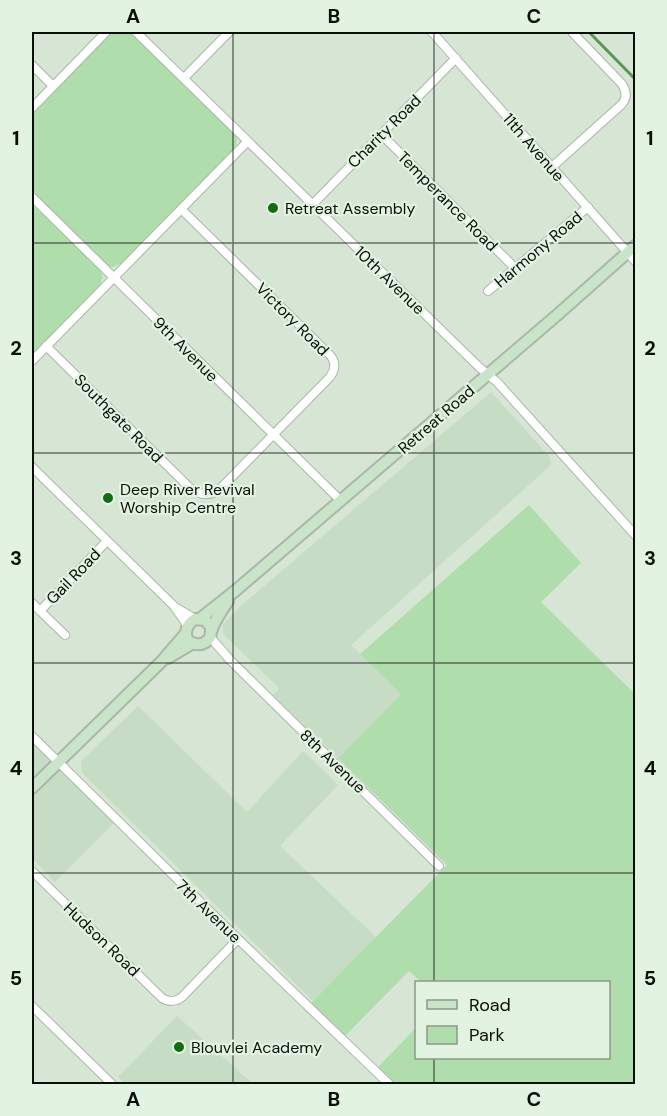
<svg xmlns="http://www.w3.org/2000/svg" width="667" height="1116" viewBox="0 0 667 1116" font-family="'DM Sans',sans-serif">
<rect width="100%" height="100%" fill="#d6e5d4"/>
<path fill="#c7dcc5" d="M491,392l59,65 1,8 -200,180 50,49 -63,64 -65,-63 6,-7 -56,-54v-10l19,-19z
M138,706l109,106 56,-61 35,34 -58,61 96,91 -63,64 -231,-228 -1,-12z
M32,736l85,84 -62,62 -23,-24z
M177,1016l76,68h-128l-7,-7z"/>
<path fill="#b0ddac" d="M112,32h18l104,101 3,7 -2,8 -113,115 -9,4 -7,-2 -74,-73v-79z
M32,204l68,66 3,7 -3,8 -68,71z
M529,505l52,58 -40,39 94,92v390h-243l-16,-15 40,-41v30h192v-76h-187l-12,-11 -65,66 -34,-33 137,-139 -109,-107 63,-64 -41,-40z"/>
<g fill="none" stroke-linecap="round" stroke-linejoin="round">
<path stroke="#5a9656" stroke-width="3" d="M589,32l47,48"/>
<g stroke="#a9b8a7" stroke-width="10">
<path id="minor" d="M136,32l343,335 18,15 139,154
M432,32l204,230
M32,65l21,21
M184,78l45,-46
M32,108l74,-76
M381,134l134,134
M552,167l69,-62c6,-6 6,-13 1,-21l-50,-52
M32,197l308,303
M313,204l143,-146
M488,291l100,-84
M46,346l144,142c9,7 18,8 28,3l112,-114c6,-8 6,-16 -1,-23l-148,-145
M32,361l216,-220
M32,467l142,139 13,19
M32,603l33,32
M175,607l20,12
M40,611l67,-70
M210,637l21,24 208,205
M32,736l206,203 151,145
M32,871l130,127c6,4 14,4 20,-1l56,-58
M32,1006l80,78"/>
</g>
<g stroke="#a9b8a7" stroke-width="14">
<path id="secondary" d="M201,618l34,-27 321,-275 80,-71
M212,630l-2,-4 -5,-6 -10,-1c-10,6 -14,22 0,25 5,1 10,-1 13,-4 4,-4 2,-5 3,-9 4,-11 11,-21 17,-30
M168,658l25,-15
M32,788l130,-127 24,-28"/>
</g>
<use href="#minor" stroke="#fff" stroke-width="8"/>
<use href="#secondary" stroke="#cae4c9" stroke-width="10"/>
</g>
<path fill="none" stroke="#0a0f09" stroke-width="1.5" stroke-opacity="0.55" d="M233,32v1052M434,32v950M32,243h604M32,453h604M32,663h604M32,873h604M434,1058v26"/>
<g fill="#136b13" stroke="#e3f3e1" stroke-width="2">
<circle cx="273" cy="208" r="6"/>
<circle cx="108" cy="498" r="6"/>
<circle cx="179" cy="1047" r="6"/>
</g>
<g text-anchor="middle" stroke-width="4.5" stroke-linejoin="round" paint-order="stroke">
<g font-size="16" fill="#0a0f09" stroke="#e3f3e1">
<text transform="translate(384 131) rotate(-45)" y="6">Charity Road</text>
<text transform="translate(534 147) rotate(49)" y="6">11th Avenue</text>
<text transform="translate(448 201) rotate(45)" y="6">Temperance Road</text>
<text transform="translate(538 249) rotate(-40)" y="6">Harmony Road</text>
<text transform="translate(390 280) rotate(44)" y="6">10th Avenue</text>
<text transform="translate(293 319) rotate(45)" y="6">Victory Road</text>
<text transform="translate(186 349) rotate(45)" y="6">9th Avenue</text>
<text transform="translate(119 418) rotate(45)" y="6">Southgate Road</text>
<text transform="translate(436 419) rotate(-41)" y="6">Retreat Road</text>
<text transform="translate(73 576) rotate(-46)" y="6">Gail Road</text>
<text transform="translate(333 761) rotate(44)" y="6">8th Avenue</text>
<text transform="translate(209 911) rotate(44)" y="6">7th Avenue</text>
<text transform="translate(102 939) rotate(44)" y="6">Hudson Road</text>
</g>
<g font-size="16" fill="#0a0f09" stroke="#e3f3e1" text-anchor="start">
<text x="285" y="214">Retreat Assembly</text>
<text x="120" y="495">Deep River Revival<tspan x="120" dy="18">Worship Centre</tspan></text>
<text x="191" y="1053">Blouvlei Academy</text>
</g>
</g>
<rect width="667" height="1116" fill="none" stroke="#e3f3e1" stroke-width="66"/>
<rect x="415" y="981" width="195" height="78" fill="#e3f3e1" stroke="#8c988b" stroke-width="1.5"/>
<rect x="427" y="1000" width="30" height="9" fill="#cae4c9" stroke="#8c988b" stroke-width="1.5"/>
<text x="469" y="1011" font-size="18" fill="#0a0f09">Road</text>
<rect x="427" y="1026" width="30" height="18" fill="#b0ddac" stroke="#8c988b" stroke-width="1.5"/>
<text x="469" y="1041" font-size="18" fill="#0a0f09">Park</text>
<rect x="33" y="33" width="601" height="1050" fill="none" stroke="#0a0f09" stroke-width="2"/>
<g font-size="20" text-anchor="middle" font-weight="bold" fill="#0a0f09">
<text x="133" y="23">A</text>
<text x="334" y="23">B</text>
<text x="534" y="23">C</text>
<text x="16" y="145">1</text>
<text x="650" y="145">1</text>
<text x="16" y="355">2</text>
<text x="650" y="355">2</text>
<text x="16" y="565">3</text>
<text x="650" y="565">3</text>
<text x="16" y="775">4</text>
<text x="650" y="775">4</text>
<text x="16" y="985">5</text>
<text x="650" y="985">5</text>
<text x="133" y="1106">A</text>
<text x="334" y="1106">B</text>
<text x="534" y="1106">C</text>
</g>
</svg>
